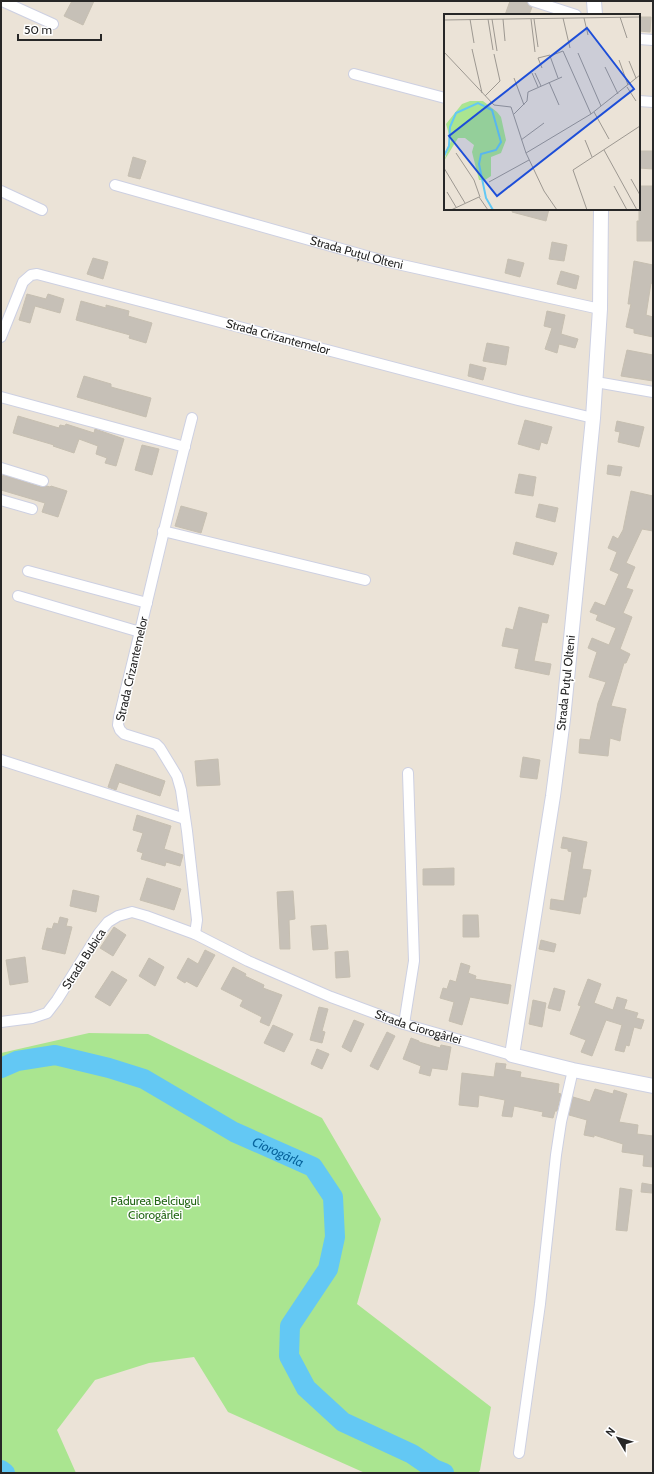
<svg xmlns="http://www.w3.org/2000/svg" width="654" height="1474" viewBox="0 0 654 1474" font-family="Cabin,sans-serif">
<rect width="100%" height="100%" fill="#ebe3d7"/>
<path fill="#aae590" d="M89,1033l59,1 174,84 59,101 -24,85 134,103 -11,63 -2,3h-113l-137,-61 -34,-55 -45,6 -54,17 -38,50 19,43h-75v-420z"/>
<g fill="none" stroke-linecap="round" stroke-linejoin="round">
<g stroke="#63c8f4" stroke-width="20">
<path id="s1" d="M1,1068l16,-7 38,-6 54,13 35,11 90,53 79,35 20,30 2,40 -7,32 -38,57 -1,30 17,32 37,34 69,32 22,15 10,4"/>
<path d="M1,1470l4,3"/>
</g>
</g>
<path fill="#c6c0b7" stroke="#c6bfb1" d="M72,1h22l-11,24 -19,-9z
M510,1h17l1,4 4,2 -3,8h-24z
M639,17h12l-1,15 -11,-1z
M640,151h13v18l-14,-1z
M133,157l13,4 -6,18 -12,-3z
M639,186h14v55h-16v-20h2z
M513,209h36l-3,12 -34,-9z
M552,242l15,3 -3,16 -15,-2z
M93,258l15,4 -5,17 -16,-5z
M508,259l16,4 -4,14 -15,-4z
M634,261l19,4v19l-2,-1 -5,32 7,2v20l-19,-4v-4l-8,-2 5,-23h-3z
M561,271l18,5 -3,13 -19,-5z
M27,294l19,5 2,-5 16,5 -4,14 -25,-7 -5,17 -11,-3z
M81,301l25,7v-3l23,6 -1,5 24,7 -6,20 -17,-5 1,-3 -54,-15z
M547,311l18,4 -4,19 17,5 -3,9 -16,-4 -2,9 -12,-4 7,-21 -8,-2z
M487,343l22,4 -3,18 -23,-4z
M627,350l26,5v26l-32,-5z
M470,364l16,4 -3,12 -15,-4z
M84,376l27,8v3l40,11 -5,19 -69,-20z
M18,416l41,12 1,-3 5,1 1,-2 28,9 1,-4 29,10 -8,27 -11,-3 2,-5 -11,-4 2,-8 -19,-7 -5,14 -21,-7 1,-1 -41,-12z
M525,420l27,7 -5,17 -6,-2 -2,8 -21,-6z
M617,421l27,6 -5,20 -21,-5 2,-10 -5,-1z
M142,445l17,4 -7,26 -17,-5z
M608,465l14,2 -2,9 -13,-2z
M519,474l17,3 -3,19 -18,-3z
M3,475l38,12 6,-1 3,1 1,-1 16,5 -9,26 -16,-5 3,-9 -44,-13v-8z
M631,491l22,5v35l-11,-2 -16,34 9,4 -9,21 7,2 -10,23 9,4 -12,32 10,5 -4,9h-2l-13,43 15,3 -4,19 -2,13 -10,-3 -2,18 -29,-3 1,-14 10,1 8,-37 8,-21 -17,-5 8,-25 -9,-4 4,-10 17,7 7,-17 -20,-8 2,-5 -8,-3 5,-10 10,4 14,-32 -9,-4 7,-18 -9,-4 5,-12 5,3 5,-9z
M539,504l19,4 -3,14 -19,-5z
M181,506l26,7 -6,20 -26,-7z
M516,542l41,11 -4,12 -40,-11z
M519,607l30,8 -2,8 -5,-1 -8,39 17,3 -2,11 -34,-7 4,-19 -17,-3 4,-18 7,2z
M523,757l17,3 -3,19 -17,-2z
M218,759l2,26 -23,1 -2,-25z
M116,764l49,17 -5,15 -41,-14 -3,8 -8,-3z
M137,815l34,11 -7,23 19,6 -3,11 -14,-4 -1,4 -24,-7 2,-6 -6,-2 6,-18 -10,-3z
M563,837l24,5 -5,27 9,1 -5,27h-3l-3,17 -30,-5 1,-10 13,2 8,-49 -4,-1v-2l-7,-1z
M454,868v17h-31v-16z
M147,878l34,11 -7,21 -34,-10z
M73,890l26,6 -3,16 -26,-6z
M293,891l2,28 -6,1 1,29h-10l-3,-57z
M463,915h15l1,22h-16z
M60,917l8,2 -2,7 6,1 -7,27 -23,-5 5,-21 5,1 2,-6 4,1z
M326,925l2,24 -15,1 -2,-24z
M114,927l12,8 -13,21 -13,-8z
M541,940l15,4 -2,8 -15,-3z
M205,950l10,5 -18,32 -11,-6 -1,2 -8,-5 11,-20 10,6z
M348,951l2,26 -14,1 -1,-26z
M25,957l3,25 -18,3 -4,-25z
M149,958l15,9 -9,19 -16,-10z
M461,963l9,3 -2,7 8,3 -1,3 36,6 -3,19 -38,-7 -8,28 -13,-4 5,-19 -14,-4 3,-10 4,1 3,-9 6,2z
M233,967l13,7 -1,2 19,9 -1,3 19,7 -13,31 -9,-4 2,-5 -22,-11 3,-6 -22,-11z
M112,971l15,9 -17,26 -15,-9z
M588,979l13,5 -7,19 19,7 4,-13 10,3 -3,9 14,4 -2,5 8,2 -3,9 -7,-2 -5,19 -3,-1 -2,7 -9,-2 7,-25 -16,-5 -14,36 -11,-4 5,-12 -16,-6 11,-28 -3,-1z
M554,988l11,3 -5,20 -12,-3z
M533,1000l13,3 -4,24 -13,-3z
M319,1007l9,2 -6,22 3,1 -3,11 -12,-3z
M354,1020l10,4 -13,28 -9,-5z
M273,1025l20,9 -9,18 -20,-9z
M387,1032l8,4 -17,34 -8,-4z
M411,1038l8,3v1l21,6 1,-3 10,2 -4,23 -15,-2 -2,8 -11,-3 2,-7 -18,-7z
M317,1049l12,5 -7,15 -11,-5z
M496,1063l10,1 -1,5 16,3 -1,5 39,7 -1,9 3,1 -4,17h-2l-2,7 -11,-2 1,-4 -29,-6 -2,11 -10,-1 3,-16 -26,-5 -1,12 -19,-2 3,-32 32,4z
M595,1089l18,5 1,-4 13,4 -8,28 19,3 -1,9 16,2v31l-10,-1 1,-11 -22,-3 1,-8 -29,-9v2l-10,-2 3,-15 -18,-5 4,-18 17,5z
M642,1183l11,2 -1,8 -11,-1z
M620,1188l12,2 -5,41 -11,-1z"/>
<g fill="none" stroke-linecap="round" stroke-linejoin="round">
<g stroke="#cdd0e2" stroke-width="12">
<g id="street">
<path d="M2,1l51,23"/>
<path d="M533,1l43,14"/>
<path d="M639,39l14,1"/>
<path d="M354,74l91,24"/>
<path d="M639,101l14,1"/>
<path id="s2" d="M115,185l269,76 216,48"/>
<path d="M1,191l41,19"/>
<path d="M1,337l22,-55 8,-7 6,-1 481,126 75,18"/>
<path d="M596,382l57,10"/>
<path d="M1,397l184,50"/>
<path d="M192,418c-26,100 -48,200 -73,299l-1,8 2,5 4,4 32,10 4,4 17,28 4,14 6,41 10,89 -2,14"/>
<path d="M1,468l42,13"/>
<path d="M1,500l31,9"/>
<path d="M163,531l202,49"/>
<path d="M28,571l119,32"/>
<path d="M18,596l122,36"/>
<path d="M1,760l184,59"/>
<path id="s3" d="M1,1022l31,-4 15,-5 10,-13 42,-67 9,-11 10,-6 14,-4 14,4 49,18 53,27 83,36 73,27 108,31"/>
<path d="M404,1024l10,-63 -6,-188"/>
<path d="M519,1453l21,-149 16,-149 5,-33 12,-52"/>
</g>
</g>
<g stroke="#cdd0e2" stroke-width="16">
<path id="secondary" d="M594,1l1,14
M601,209l-1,100 -7,109 -30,301 -10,77 -41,259 61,15 80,16"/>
</g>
<use href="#street" stroke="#fff" stroke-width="10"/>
<use href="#secondary" stroke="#fff" stroke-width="14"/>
</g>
<g text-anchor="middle" stroke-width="3" stroke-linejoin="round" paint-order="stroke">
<g font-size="12" fill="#272727" stroke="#fff">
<text dy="4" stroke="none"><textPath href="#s2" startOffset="251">Strada Puțul Olteni</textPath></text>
<text transform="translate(278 337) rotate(15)" y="4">Strada Crizantemelor</text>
<text transform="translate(132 669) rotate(-77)" y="4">Strada Crizantemelor</text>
<text transform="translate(566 683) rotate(-84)" y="4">Strada Puțul Olteni</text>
<text transform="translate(84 959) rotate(-57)" y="4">Strada Bubica</text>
<text dy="4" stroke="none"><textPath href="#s3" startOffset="492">Strada Ciorogârlei</textPath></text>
</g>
<g font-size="12" fill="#236615" stroke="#fff">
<text x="155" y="1205">Pădurea Belciugul<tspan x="155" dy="14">Ciorogârlei</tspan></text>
</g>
<g font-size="13" font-style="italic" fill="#07639c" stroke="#fff">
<text dy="5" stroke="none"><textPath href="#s1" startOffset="301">Ciorogârla</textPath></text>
</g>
</g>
<g transform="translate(444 14)">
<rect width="196" height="196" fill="#ebe3d7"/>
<path d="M26,87h13l14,11 4,5 5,23 -5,13 -10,4v19l-6,4h-6l-7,-28 2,-7 -9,-7h-7l-14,23 7,-20 -5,-17 16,-20z" fill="#aae590"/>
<path fill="none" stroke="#63c8f4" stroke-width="2" d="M0,142l5,-10 1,-19 6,-14 22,-10 14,7 9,32 -5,8 -15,4 -2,10 7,34 7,12"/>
<path fill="none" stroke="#9d9891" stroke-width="1" d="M176,3l7,21M119,4l7,30M140,4l4,17M26,5l4,24M44,5l5,31M48,5l5,32M59,5l2,22M87,5l4,33M90,5l4,28M0,6l196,-3M28,35l10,44M0,38l50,53 17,2 15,46 18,38 13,19M134,39l23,53M175,46l9,25M185,47l7,17M161,53l13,27M98,54l-4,-10 12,-3M88,59l6,14M91,59l6,13M70,64l10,27M114,64l-8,-22 13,-5 28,63M105,68l10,23M183,73l9,14M41,82l15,-15 -6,-27M150,98l15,27M70,100l13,-13 1,-9 34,-15M77,126l23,-17M141,126l7,17M160,136l33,60M12,139l18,27 6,17M82,139l65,-39 49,-39M0,154l21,35M187,165l9,16M45,168l40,-22M170,172l13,24M3,178l9,15M7,196l28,-13 9,13M143,196l-14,-40 67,-44"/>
<path fill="#1d4ed8" fill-opacity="0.15" stroke="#1d4ed8" stroke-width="2" d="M143,14l47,61 -137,107 -48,-60z"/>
<rect width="196" height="196" fill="none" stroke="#272727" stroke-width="2"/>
</g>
<rect width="654" height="1474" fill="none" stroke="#272727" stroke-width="4"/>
<g transform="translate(618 1438) rotate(308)" stroke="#ffffff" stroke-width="3" paint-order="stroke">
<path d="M0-3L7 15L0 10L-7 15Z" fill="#272727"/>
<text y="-6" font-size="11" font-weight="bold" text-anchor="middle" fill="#272727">N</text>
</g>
<path d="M18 34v6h83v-6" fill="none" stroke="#272727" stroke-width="2"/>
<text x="24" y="34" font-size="12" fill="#272727" stroke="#ffffff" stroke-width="3" paint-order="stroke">50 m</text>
</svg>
